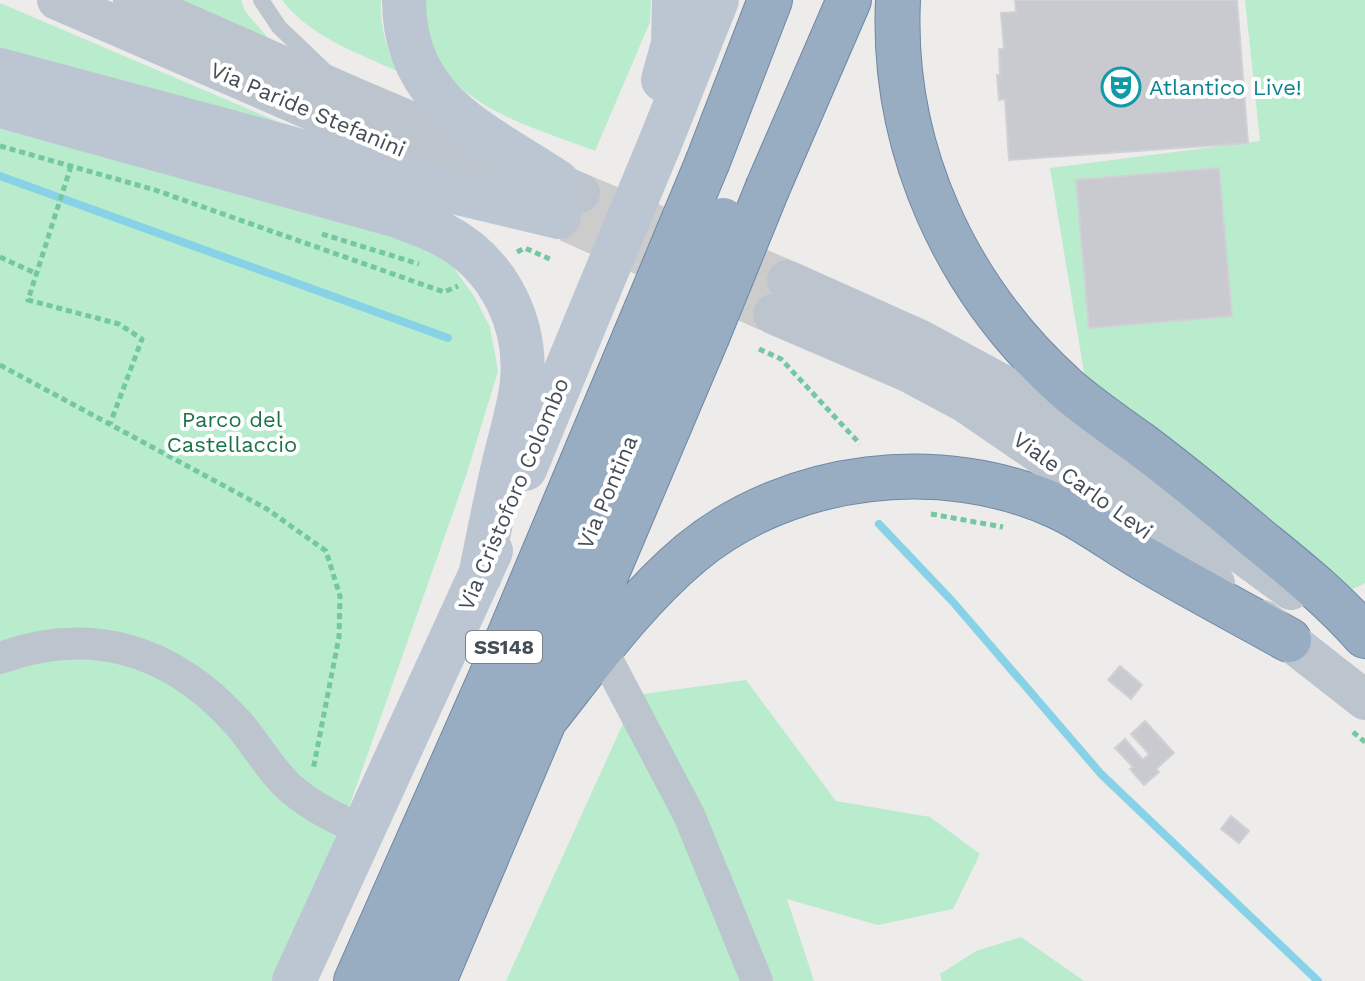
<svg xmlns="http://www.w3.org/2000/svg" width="1365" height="981" viewBox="0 0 1365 981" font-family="'Work Sans',sans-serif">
<rect width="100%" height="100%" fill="#eeebeb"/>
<path fill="#b9ebcd" d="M165,0h76l4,11 29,34z
M282,0h99c-2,21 6,52 16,71 -42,-19 -86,-34 -115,-71z
M425,0h226l-1,22 -55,129c-62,-25 -152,-44 -167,-120 -2,-10 -2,-21 -3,-31z
M1245,0h120v583l-12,6 -267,-205 -36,-216 210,-27z
M0,3l321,137 -321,-87z
M0,129l370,100 72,23 32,44 16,31 8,44 -32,105 -158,447 -35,58h-273z
M746,680l90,121 94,16 50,37 -27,55 -75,16 -91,-26 27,82h-308l130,-286z
M1021,937l63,44h-142l-2,-7 36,-23z"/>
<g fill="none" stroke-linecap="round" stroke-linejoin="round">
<path stroke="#88d2e7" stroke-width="8" d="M0,176l448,162
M879,524l74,78 148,172 217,207"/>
</g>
<path fill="#c8cad0" stroke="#cfd1d7" stroke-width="2" d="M1015,0h222l11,143 -239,17 -4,-61 -6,1 -2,-25h3l-1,-26h5l-3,-36 15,-1z
M1219,168l13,148 -143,12 -13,-148z
M1120,666l22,19 -11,14 -23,-19z
M1145,721l29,32 -18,16 3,3 -15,13 -14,-16 3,-2 -18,-19 10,-9 18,21 6,-6 -18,-20z
M1231,816l18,15 -10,12 -18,-14z"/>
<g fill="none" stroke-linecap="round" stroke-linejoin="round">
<path stroke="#cccccd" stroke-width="40" stroke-dasharray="40 20" stroke-linecap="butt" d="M580,193l207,87
M568,222l205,92"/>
<g stroke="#6f88a4" stroke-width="46">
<path id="trunk" d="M898,0c-7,149 58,289 168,388 23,20 48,37 73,55 40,30 79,62 118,95 38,31 76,61 108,98
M708,161l62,-161
M768,187l81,-187
M547,717c45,-57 89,-118 144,-164 99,-82 251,-99 367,-46 32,15 58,36 88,53 47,28 95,53 143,80
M394,970l128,-281 156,-365
M356,981l153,-345 137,-326
M434,981l273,-644"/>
</g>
<path stroke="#73c89f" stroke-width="5" stroke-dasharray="6 4" stroke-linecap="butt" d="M0,146l155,44 289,102 14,-6
M71,166l-43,134 91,24 23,15 -32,85
M322,234l97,30
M517,252l8,-4 27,12
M0,257l37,17
M759,349l22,10 79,85
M0,365l267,144 59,42 14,45 -1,41 -26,133
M931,514l72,13
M1353,732l12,10"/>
<path stroke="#bcc5cd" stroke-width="16" d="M261,0l18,27 44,42"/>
<path stroke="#bcc5cd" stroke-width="32" d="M601,648l88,167 68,166
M0,658c92,-33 172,-8 237,64 19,21 32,47 53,66 22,19 47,31 74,43"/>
<path stroke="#bcc5cd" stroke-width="40" d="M57,0l429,186
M133,0l225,99 222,94
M787,280l134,60 81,44 136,94 153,112
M773,314l135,58 56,30 79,54 172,127
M1263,620l102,80"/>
<path stroke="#bcc6d2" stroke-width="44" d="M404,0c0,103 79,132 154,182
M0,70l450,121 109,26
M663,80l10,-36 1,-44
M0,106l398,110c15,6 31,11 46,19 56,30 86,91 77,155 -4,24 -11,48 -17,72 -9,38 -16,76 -24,114
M660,143l57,-143
M525,469l74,-179
M294,981l197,-430"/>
<use href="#trunk" stroke="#98acc2" stroke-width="44"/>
<g stroke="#6f88a4" stroke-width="46" stroke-linecap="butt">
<path id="trunk-bridge" d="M646,310l62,-149
M678,324l45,-104
M707,337l61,-150"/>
</g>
<path stroke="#bcc6d2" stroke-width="44" d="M599,290l61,-147"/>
<use href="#trunk-bridge" stroke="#98acc2" stroke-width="44"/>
</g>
<defs>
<g id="theatre-ring" transform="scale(2)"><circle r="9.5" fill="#fff" stroke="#0f9aa8" stroke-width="1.5"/><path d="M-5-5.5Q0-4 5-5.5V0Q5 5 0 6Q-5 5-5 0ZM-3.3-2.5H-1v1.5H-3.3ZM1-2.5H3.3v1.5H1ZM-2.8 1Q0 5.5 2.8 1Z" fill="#0f9aa8"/></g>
</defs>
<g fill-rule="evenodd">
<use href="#theatre-ring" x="1121" y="87"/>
</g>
<g text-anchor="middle" stroke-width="8" stroke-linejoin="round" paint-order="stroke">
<rect fill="#fff" stroke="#7c8389" stroke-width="2" x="466" y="631" width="76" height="32" rx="6"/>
<g font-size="20" font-weight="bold" fill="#444e57">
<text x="504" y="654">SS148</text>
</g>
<g font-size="22" fill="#0d838f" stroke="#fff" text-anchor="start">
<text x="1149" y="95">Atlantico Live!</text>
</g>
<g font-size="22" fill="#444e57" stroke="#fff">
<text transform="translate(308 109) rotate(23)" y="8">Via Paride Stefanini</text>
<text transform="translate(1083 485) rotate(36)" y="8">Viale Carlo Levi</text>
<text transform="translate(607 492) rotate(-67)" y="8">Via Pontina</text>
<text transform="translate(513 494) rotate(-67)" y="8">Via Cristoforo Colombo</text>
</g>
<g font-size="22" fill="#1a7448" stroke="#fff">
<text x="232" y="427">Parco del<tspan x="232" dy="25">Castellaccio</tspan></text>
</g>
</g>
</svg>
